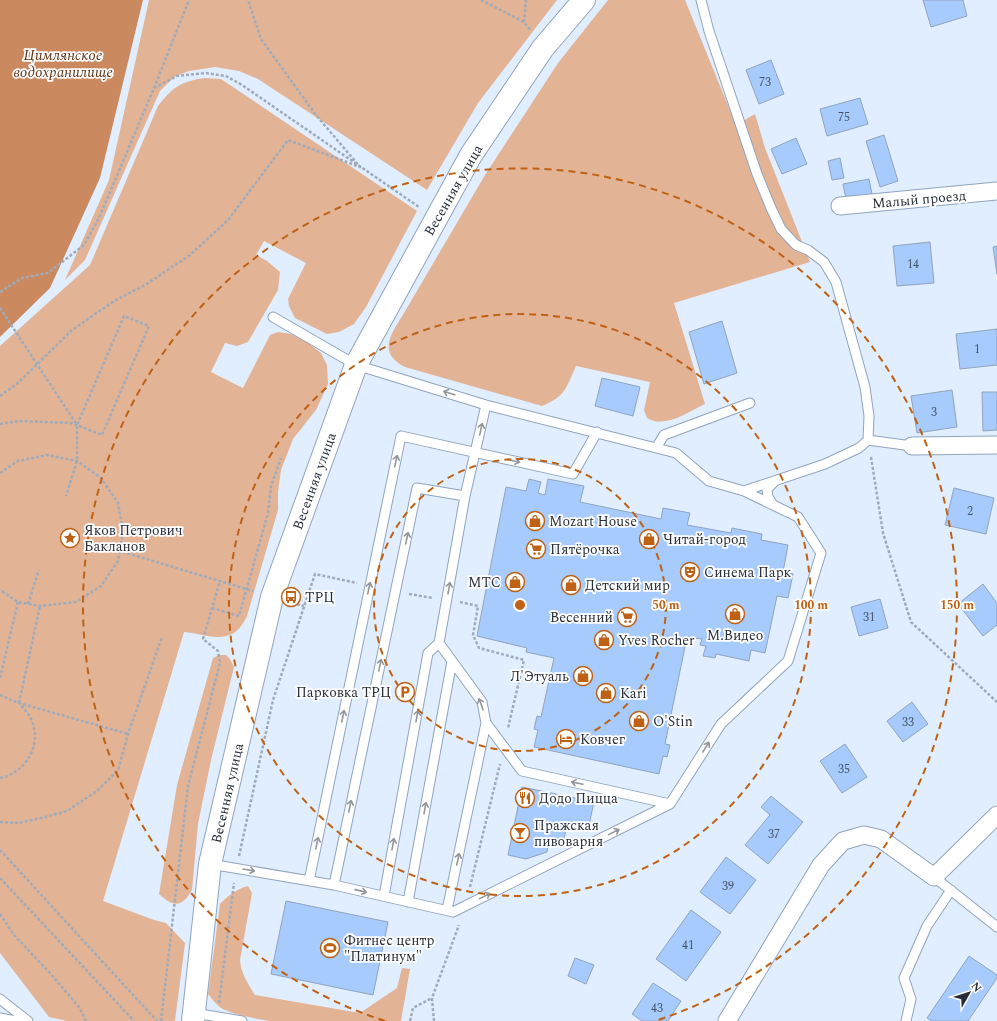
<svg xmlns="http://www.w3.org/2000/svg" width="997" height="1021" viewBox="0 0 997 1021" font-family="Spectral,serif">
<rect width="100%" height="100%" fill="#e1eeff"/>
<path fill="#e3b396" d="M149,0h408l-79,103 -51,87 -169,-111 -19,-8 -24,-4 -26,4 -15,6 -14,14 -75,169 -20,20 44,-100z
M608,0h77l51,125 19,-11 10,34 45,114 -136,41 31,101c-17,8 -40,25 -58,14l-3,-8 6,-28 -74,-16c-10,22 -10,30 -34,40l-137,-39c-29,-15 -13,-34 -1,-54l81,-138 73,-112z
M204,78l17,1 196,132 -51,96 -12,17 -15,8 -12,2 -32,-16 -6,-12 -1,-7 18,-36 -42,-22 -8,14 11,6 13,11 -2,18 -30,52 -11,4 -12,-3 -14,29 32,16 27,-53 8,-3 13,2 16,8 14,11 6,12 1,19 -12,26 -23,29 -12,31 -3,22v18l-31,106c-3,6 -7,13 -13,17 -15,9 -35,0 -50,-1l-81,269 51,19 12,3 19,20 -10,78h-108l-18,-4 -49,-64v-607l90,-81 68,-159c15,-19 22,-24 46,-28z
M219,655h7l4,4 4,8 -23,93 -13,64 -6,66c-10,18 -19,17 -33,4l18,-109 36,-127z
M248,886l4,7 -12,67c1,14 8,23 15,35l105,18 37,-25 5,-20 8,1 -9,52h-129c-12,-1 -41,-7 -51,-13 -5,-4 -9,-9 -13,-14l12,-90c8,-8 16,-15 28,-18z"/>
<path fill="#ca895f" d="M0,0h143l-43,178 -50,110 -50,49z"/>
<path fill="#a7cbfc" stroke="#90a4be" d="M923,0h40l4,16 -36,11z
M771,60l13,34 -25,10 -13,-34z
M860,98l8,26 -41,12 -7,-27z
M884,135l14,46 -18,6 -14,-46z
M796,138l11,26 -25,10 -11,-25z
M840,158l4,20 -12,2 -4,-19z
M869,179l3,15 -26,5 -3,-15z
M930,242l4,41 -37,3 -4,-40z
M997,246v28l-4,-27z
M722,321l15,52 -33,11 -15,-52z
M997,329v36l-37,4 -4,-35z
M602,378l38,9 -7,29 -38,-10z
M952,390l5,37 -40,6 -6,-37z
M982,392h15v38l-14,1z
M529,479l12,3 -3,11 7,2 3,-16 36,7 -4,16 81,17 2,-11 27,5 -3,12 44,8 1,-5 30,6 -1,6 27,5 -5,27 10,2 -5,24 -11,-2 -12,57 -14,-3 -2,11 -33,-7 -1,4 -12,-2 3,-10 -6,-1 2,-6 -15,-2 -22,107 5,1 -3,12 -4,-1 -4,18 -125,-27 4,-17 -4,-1 3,-13 4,1 13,-59 -28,-6 1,-4 -50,-12 29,-149 20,4z
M954,488l40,10 -8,36 -41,-9z
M983,584l14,19v22l-14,11 -25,-32z
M880,599l8,29 -29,8 -8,-29z
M912,702l16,22 -25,18 -16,-21z
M845,744l22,33 -25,16 -22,-32z
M522,787l72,15 -5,23 -21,-4 -5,22 -14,-3 -2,12 -21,7 -18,-4z
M771,796l32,26 -35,42 -23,-19 25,-30 -9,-8z
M726,857l30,23 -26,34 -30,-22z
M286,901l102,21 -15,73 -102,-21z
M691,910l30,22 -35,49 -30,-22z
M969,956l28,19v3l-29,43h-36l-5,-3z
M575,958l19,7 -8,19 -18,-8z
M653,983l28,18 -13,20h-26l-10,-7z"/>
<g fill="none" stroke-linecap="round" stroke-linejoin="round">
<g stroke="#90a4be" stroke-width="11">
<path id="service" d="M701,0l8,31 48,143 14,34 10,21 15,16 12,5 16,12 12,20 29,105 4,29 -1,24
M273,317l83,48 130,40 190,48 33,28 35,10 81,-27 34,-16 9,-8 44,6
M656,448l8,-13 86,-32
M773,505l-5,-8 -1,-8 8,-8
M486,723l36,48 148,33
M210,864l124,21 119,27 217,-108 51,-80 67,-63 33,-108 -23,-36 -54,-26
M934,877l63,50
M309,881l92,-445 172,38 24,-42
M334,885l83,-397 48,8
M384,896l44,-243 11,-10
M408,902l44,-241
M447,910l39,-187 -4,-21 -43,-59 26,-147 21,-91
M0,999l28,22
M194,1013l48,8
M0,1018l16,3
M906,1021l5,-22 -7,-21 23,-52 24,-36"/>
</g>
<g stroke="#90a4be" stroke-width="19">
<path id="minor" d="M840,206l157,-15
M912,446l85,-1
M727,1021l94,-156 22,-24 21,-6 17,4 53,38 63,-62"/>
</g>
<g stroke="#90a4be" stroke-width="24">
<path id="tertiary" d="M193,1021l17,-157 62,-267 84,-232 115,-210 72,-107 41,-48"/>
</g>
<path stroke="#a0abba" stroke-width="2.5" stroke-dasharray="3 2" stroke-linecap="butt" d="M481,0l43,22 7,9
M524,22l2,-22
M154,88l23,-12 29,-3 20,3 16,9 177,122
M0,292l22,-14 26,-5 36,-28 15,-27 55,-130 35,-88
M0,308l77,117
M0,396l18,-13 54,-53 42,-29 31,-16 45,-30 38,-35 60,-80 72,27 -44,-52 -55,-76 -13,-39
M0,424l19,-3 52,2 31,12 47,-109 -25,-10 -47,109v36l-11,35
M871,457l12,76 28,89 86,80
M0,473l18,-12 29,-6 30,6 24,17 17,25 5,29 -5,29 -17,25 -25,16 -36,4 -22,-4 -18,-12
M113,549l140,42
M409,594l24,4
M460,602l18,4 -5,29 6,13 45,12 -16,68
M292,603l12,3
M28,604l11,-34
M212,608l27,8 29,-103 3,-27 10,-28
M0,678l18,-76
M0,695l19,8 109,31
M19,703l21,-97
M0,778c22,-4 39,-27 34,-50 -2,-10 -7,-16 -14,-24
M0,822l19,1 26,-6 22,-6 30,-20 21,-21 10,-36 34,-97
M0,850l157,171
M239,856l34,-156 42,-126 42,9
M0,878l134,143
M470,887l30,-123
M0,914l14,21 36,38 29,34 7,14
M219,1003l15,-120
M161,1021l27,-235 32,-123 -2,-12 -15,-12 17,-58
M410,1021l3,-13 19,-10
M434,1021l-2,-23 27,-73"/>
<use href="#service" stroke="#fff" stroke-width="9"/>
<use href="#minor" stroke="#fff" stroke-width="17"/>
<use href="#tertiary" stroke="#fff" stroke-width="22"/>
</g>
<defs><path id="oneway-shaft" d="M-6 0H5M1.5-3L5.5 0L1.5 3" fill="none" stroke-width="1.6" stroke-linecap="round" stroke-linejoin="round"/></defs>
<g stroke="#93969c">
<use href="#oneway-shaft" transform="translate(449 393) rotate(-163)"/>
<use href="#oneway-shaft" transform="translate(481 429) rotate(-78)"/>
<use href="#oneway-shaft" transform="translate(396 461) rotate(-78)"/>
<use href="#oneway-shaft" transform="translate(514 461) rotate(12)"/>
<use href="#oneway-shaft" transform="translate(407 538) rotate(-78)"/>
<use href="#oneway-shaft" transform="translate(369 588) rotate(-78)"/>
<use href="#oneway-shaft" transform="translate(449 588) rotate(-80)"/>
<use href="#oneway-shaft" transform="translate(380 665) rotate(-78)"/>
<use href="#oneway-shaft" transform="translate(481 704) rotate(-110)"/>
<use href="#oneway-shaft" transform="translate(343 716) rotate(-78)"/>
<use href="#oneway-shaft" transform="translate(417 716) rotate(-80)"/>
<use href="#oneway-shaft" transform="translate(706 747) rotate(-58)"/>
<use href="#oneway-shaft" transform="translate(577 783) rotate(-168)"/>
<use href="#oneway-shaft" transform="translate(350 806) rotate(-78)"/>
<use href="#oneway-shaft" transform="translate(425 808) rotate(-80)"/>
<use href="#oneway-shaft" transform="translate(614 832) rotate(-26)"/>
<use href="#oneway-shaft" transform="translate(317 843) rotate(-78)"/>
<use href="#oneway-shaft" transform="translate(393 844) rotate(-80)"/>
<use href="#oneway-shaft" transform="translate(458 859) rotate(-78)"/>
<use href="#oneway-shaft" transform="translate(249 870) rotate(10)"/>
<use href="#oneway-shaft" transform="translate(361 891) rotate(13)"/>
<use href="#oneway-shaft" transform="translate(485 896) rotate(-26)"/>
</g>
<g fill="none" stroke="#bf6114" stroke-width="2" stroke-dasharray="7 5">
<circle cx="520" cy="605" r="146"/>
<circle cx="520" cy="605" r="291"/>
<path d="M385 1021A437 437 0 1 1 655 1021"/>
</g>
<defs>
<g id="shop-ring" transform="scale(1)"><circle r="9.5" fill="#fff" stroke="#bf6114" stroke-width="1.5"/><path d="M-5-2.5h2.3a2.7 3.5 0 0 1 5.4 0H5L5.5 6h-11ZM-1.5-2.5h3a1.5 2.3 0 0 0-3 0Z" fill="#bf6114"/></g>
<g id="sight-ring" transform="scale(1)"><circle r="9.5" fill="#fff" stroke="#bf6114" stroke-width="1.5"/><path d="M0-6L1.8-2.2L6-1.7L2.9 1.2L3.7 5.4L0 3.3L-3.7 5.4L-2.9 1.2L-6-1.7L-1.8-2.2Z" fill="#bf6114"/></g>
<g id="supermarket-ring" transform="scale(1)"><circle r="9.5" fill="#fff" stroke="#bf6114" stroke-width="1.5"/><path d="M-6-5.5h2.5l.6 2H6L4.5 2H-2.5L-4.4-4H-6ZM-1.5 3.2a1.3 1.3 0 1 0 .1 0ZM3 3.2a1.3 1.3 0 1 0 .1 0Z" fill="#bf6114"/></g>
<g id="theatre-ring" transform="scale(1)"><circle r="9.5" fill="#fff" stroke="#bf6114" stroke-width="1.5"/><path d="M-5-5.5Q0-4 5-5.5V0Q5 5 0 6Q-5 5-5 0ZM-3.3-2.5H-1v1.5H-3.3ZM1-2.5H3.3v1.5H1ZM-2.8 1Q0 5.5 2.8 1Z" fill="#bf6114"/></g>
<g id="bus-ring" transform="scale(1)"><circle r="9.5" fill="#fff" stroke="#bf6114" stroke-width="1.5"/><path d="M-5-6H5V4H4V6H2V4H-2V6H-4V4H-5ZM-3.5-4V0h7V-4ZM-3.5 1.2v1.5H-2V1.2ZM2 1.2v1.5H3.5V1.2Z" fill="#bf6114"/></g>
<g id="parking-ring" transform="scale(1)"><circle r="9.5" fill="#fff" stroke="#bf6114" stroke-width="1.5"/><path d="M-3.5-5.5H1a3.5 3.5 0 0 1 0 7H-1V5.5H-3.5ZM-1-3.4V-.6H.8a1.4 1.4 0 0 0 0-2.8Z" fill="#bf6114"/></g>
<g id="hotel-ring" transform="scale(1)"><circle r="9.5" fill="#fff" stroke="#bf6114" stroke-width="1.5"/><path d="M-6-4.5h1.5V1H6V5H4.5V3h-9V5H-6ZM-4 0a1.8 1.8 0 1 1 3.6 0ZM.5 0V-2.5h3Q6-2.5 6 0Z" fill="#bf6114"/></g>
<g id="restaurant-ring" transform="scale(1)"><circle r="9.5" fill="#fff" stroke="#bf6114" stroke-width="1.5"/><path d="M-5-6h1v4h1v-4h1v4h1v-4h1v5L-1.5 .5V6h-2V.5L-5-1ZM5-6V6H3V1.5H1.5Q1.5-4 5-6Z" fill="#bf6114"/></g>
<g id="bar-ring" transform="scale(1)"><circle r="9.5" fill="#fff" stroke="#bf6114" stroke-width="1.5"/><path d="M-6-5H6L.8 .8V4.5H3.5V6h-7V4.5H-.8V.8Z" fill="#bf6114"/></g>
<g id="stadium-ring" transform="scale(1)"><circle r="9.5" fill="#fff" stroke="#bf6114" stroke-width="1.5"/><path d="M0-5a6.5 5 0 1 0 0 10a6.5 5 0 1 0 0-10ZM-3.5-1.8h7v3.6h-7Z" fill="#bf6114"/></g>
</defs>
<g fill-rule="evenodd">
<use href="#shop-ring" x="535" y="521"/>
<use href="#sight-ring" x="70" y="538"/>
<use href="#shop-ring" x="649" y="539"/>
<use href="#supermarket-ring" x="536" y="549"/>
<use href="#theatre-ring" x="690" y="572"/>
<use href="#shop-ring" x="515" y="582"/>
<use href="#shop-ring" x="571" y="585"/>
<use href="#bus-ring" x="291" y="597"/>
<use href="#shop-ring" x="735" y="614"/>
<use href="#supermarket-ring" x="627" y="617"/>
<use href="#shop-ring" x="604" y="640"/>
<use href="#shop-ring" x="583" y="676"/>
<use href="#parking-ring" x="405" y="692"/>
<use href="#shop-ring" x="606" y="693"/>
<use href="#shop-ring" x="639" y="721"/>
<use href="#hotel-ring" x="566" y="739"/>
<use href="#restaurant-ring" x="525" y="798"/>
<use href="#bar-ring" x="520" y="833"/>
<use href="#stadium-ring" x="330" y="948"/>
</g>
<g text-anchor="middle" stroke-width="3.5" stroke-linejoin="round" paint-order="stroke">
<g font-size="12" fill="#47556a">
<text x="765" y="86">73</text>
<text x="844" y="121">75</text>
<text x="913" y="268">14</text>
<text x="977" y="353">1</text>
<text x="934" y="416">3</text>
<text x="970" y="515">2</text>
<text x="869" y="621">31</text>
<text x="908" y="726">33</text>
<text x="844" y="773">35</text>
<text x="774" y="838">37</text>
<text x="728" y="890">39</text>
<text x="688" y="949">41</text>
<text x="657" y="1012">43</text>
</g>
<g font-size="14" fill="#272e39" stroke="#fff">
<text transform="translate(453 190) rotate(-60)" y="5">Весенняя улица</text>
<text transform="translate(919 199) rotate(-5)" y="5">Малый проезд</text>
<text transform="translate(314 481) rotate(-70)" y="5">Весенняя улица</text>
<text transform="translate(227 793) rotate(-77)" y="5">Весенняя улица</text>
</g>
<g font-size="14" fill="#272e39" stroke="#fff" text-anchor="start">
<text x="549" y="526">Mozart House</text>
<text x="84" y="535">Яков Петрович<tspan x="84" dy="16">Бакланов</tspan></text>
<text x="663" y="544">Читай-город</text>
<text x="550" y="554">Пятёрочка</text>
<text x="704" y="577">Синема Парк</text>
<text x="501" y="587" text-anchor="end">МТС</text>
<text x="585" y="590">Детский мир</text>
<text x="305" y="602">ТРЦ</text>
<text x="613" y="622" text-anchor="end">Весенний</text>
<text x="735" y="640" text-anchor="middle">М.Видео</text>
<text x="618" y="645">Yves Rocher</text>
<text x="569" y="681" text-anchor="end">Л'Этуаль</text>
<text x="391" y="697" text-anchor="end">Парковка ТРЦ</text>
<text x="620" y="698">Kari</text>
<text x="653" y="726">O'Stin</text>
<text x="580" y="744">Ковчег</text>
<text x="539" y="803">Додо Пицца</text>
<text x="534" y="830">Пражская<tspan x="534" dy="16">пивоварня</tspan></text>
<text x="344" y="945">Фитнес центр<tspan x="344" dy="16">"Платинум"</tspan></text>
</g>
<g font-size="15" font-style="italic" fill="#5f3314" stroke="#fff">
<text x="63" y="60">Цимлянское<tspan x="63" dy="17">водохранилище</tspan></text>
</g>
</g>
<circle cx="520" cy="605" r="6" fill="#bf6114" stroke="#fff" stroke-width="2"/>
<g font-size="12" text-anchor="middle" font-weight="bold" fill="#bf6114" stroke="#fff" stroke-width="3.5" stroke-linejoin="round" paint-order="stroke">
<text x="666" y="609">50 m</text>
<text x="811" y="609">100 m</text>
<text x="957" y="609">150 m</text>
</g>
<g transform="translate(969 993) rotate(51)" stroke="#ffffff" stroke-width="3" paint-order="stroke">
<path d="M0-3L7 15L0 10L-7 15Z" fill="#272e39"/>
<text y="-6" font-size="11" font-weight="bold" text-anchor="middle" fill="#272e39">N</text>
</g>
</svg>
